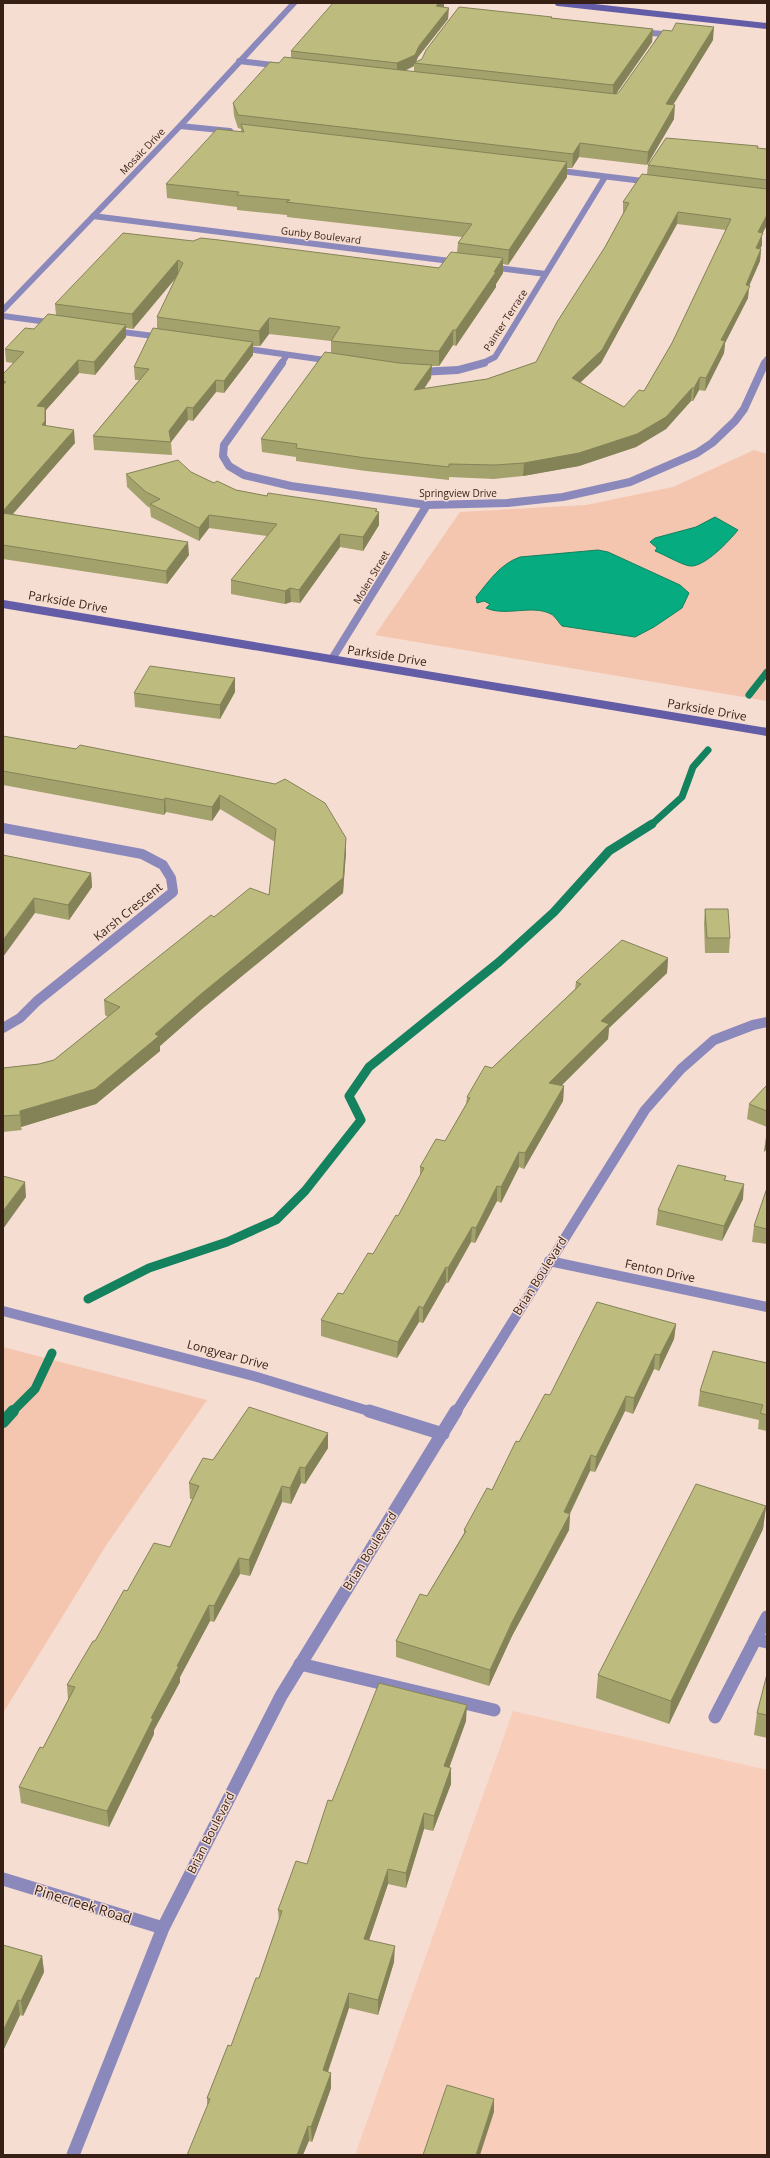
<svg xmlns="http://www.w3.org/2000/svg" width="770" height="2158" viewBox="0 0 770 2158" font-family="'Open Sans',sans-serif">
<rect width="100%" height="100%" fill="#f6ddd1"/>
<path fill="#f8cebb" d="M513,1711l254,59v385h-412z"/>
<path fill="#f4c6b0" d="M754,450l13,4v247l-392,-66 85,-123 126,-7 87,-18z
M3,1347l204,53 -100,144 -104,169z"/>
<path fill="#06ab7f" stroke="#14815f" d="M715,517l23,13c-9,11 -33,37 -48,36 -8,-1 -27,-12 -35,-15l2,-3 -7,-6 5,-4 41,-11z
M598,550l10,2 72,33 9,8 -7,15 -28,19 -19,10 -73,-11c-3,-3 -7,-10 -11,-12 -20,-10 -44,3 -65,-6l4,-4 -6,-3 -7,2 -1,-6c13,-16 24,-33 44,-40z"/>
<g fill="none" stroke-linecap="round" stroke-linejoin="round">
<path stroke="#14815f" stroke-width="7" d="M749,695l18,-23
M651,825l31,-28 11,-30 15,-17"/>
<path stroke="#14815f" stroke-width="9" d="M88,1299l61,-31 78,-26 49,-22 29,-29 56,-71 -12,-24 20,-29 130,-105 55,-50 55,-61 43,-27
M12,1412l23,-23 17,-36"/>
<path stroke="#14815f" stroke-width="12" d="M3,1422l10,-11"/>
<path stroke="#8b89bc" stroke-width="6" d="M640,32l23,2 -6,9
M239,61l42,5"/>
<path stroke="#8b89bc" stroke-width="13" d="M755,1639l12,3
M300,1664l194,46
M715,1717l52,-100"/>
<path stroke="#8b89bc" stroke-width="6" d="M180,126l50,5
M553,170l98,12
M93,216l365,46
M490,267l56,7
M3,310l177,-184 114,-123
M3,316l52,7
M114,331l48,6
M241,348l91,13
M281,364l6,-9
M481,364l14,-7 110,-180
M765,364l2,-5"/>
<path stroke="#8b89bc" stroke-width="8" d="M282,363l-58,82 -1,11 6,10 15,9 47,11 136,19 80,-2 56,-6 67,-15 67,-29 15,-10 23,-22 9,-12 21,-46
M419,372l39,-2 26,-7
M332,659l95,-154"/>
<path stroke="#8b89bc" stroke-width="10" d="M3,828l139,26 21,11 8,13 2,14 -136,109 -17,17 -17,10
M549,1261l218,46
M3,1311l254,66 115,35
M456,1412l189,-302 36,-41 33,-29 39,-15 14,-3"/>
<path stroke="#8b89bc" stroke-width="13" d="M369,1411l74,23
M3,1879l160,49
M73,2155l90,-227 118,-232 175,-285"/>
<path stroke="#635ca6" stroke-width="6" d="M558,3l209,23"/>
<path stroke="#635ca6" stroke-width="8" d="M3,604l764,128"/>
</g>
<path fill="#a3a16c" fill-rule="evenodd" d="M444,7l4,12 -30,38 -2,5 136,-45v1l101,11 -1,13 -36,52 97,-54 -40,65 1,14 -27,46 -68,-8 -7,11h-5v9l-59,88 -5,-1v9l-7,11v3l-40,59 -3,-1 -14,21h-7l-1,12 -7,11 63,-10 49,-17 69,-115 18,-33v-12l24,-28 1,-9 110,-19v2l9,1v76l-5,9v11l-2,4h1l-1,12 -11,25 -1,12 -23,45 -1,10 -19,38 -6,-1 -6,11h-2l-25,28 -30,18 -57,19 -56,10 -29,3 -45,-2v3l-83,-9 -70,-10v-4l-34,-5 -1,-13 70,-86v-12l-62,-7 -9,12h-7v9l-29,38 -8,-1 -23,29 -5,-1 -17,22 1,13 -78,-5 -1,-14 46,-56h-4l-1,-13 23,-38v-12l19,-39 -43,51 -7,-1v9l-31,38 -16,-2 -33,37v16l29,17 -62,71 176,41 -22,29 -164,-25v-185l10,-11 -7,-1 -1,-13 51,-34 -1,-11 138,-63 246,27 18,-16 1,-9 4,-6 -175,-20v-2l-50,-5v-3l-70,-9 -1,-14 75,-52v-3l-3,-1 -4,-12 -1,-13 46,-40 12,-5v-7zM414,66v6l-9,-1zM677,224l49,6 -54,113 -28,48 -20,16 -44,-24 21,-20z
M191,472l23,11 22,7 31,6 110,16 2,13 -16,26 -23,-4 -40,56 -9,-1 -6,2 -54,-10v-14l36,-44 -58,-8 -10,13 -48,-24 -1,-9 -3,-2 -20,-19 -1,-13z
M235,678v14l-15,27 -85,-12 -1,-14z
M3,736l272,48 71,68 -3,41 -141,116 -42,37v5l-64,53 -75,23 1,3 -19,2v-64l36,-4 15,-4 54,-43 -3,-2 -1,-15 110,-83 55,-22 6,-53 -55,-33 -8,12 -46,-9 -2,3 -161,-30z
M3,855l88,18 1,14 -23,33 -34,-7z
M705,909l25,29 -1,15h-24l-1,-30z
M668,958l-1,15 -58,55 -1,11 -47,47h3l-1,15 -39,68 -5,-2 -18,36 -4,-2 -22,42 -4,-1 -23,41h-2l-23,40 -4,-1 -22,36 -76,-22v-16l22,-26 30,-40 25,-38 22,-40v-9l25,-26 21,-37 1,-7 25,-29 83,-79 1,-7z
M767,1085v42l-20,-8 2,-15z
M726,1176l-1,4 18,19 -21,42 -66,-16 2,-15z
M767,1188v56l-15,-2 2,-16z
M676,1324l-2,15 -15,32 -5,-2 -21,45 -8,-3 -30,61 -5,-1 -20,43 -1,16 -57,106 -23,50 -93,-29v-16l31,-45 37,-63v-3l28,-40 27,-48 31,-47z
M767,1363v68l-9,-2 1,-9 -61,-14 2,-15z
M328,1433v15l-23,36 -4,-1 -10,21 -9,-2 -32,74 -10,-2 -26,48 -4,-1 -30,56v5l-26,48v4l-45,93 -88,-24 -2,-16 24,-39 25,-48 -1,-15 60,-94 43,-44 22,-48h-2l-1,-16 24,-23z
M766,1506l-3,23 -94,195 -73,-26 2,-23z
M767,1674v64l-13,-3 3,-22z
M466,1721l-17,47 2,16 -18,47 -9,-2 -18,59 -18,-4 -19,56 25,22 -16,53 -29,-7 -21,64 3,1v15l-19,54 -105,-38v-6l24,-52 28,-68 20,-57 -1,-11 29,-46 25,-63z
M3,1945l39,11 2,16 -21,44 -3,-1 -17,36z"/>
<path fill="#848358" d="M439,3h5v5l-8,-2z
M449,8l-1,11 -30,38 -3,7 -1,-1v3l-17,8v-11l22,-17z
M714,27l-1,13 -48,78 1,-14z
M653,29l-1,13 -39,56v-13z
M675,105l-1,14 -27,46 1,-13z
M580,143l-1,14 -7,11 1,-14z
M567,162v15l-59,88 1,-15z
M678,212l-1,12 -76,139 -30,28 1,-13z
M767,215v10l-5,9v11l-7,16 3,-29z
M761,249l-1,12 -11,25 -1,12 -23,45 -1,10 -19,38 1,-13 15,-38z
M503,258v15l-7,11v3l-40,59v-16z
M178,260v15l-45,54 -1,-15z
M269,318v16l-9,12 -1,-15z
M126,325v12l-31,38 -1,-13z
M453,330v15l-14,21v-15z
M253,342v13l-29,38v-12z
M78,360l1,13 -33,37v24l-3,4 -6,-32z
M432,365l-1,13 -17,25v-13z
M700,377l-1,13 -6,11 1,-13z
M216,380v12l-23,29v-13z
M692,388l-1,13 -25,28 -30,18 -57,19 -56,10 1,-13z
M187,407l1,13 -17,22 -2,-11z
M74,430l1,13 -72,82v-14z
M377,509v6l2,-3v13l-16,26v-14z
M209,515v13l-10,13v-13z
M340,534v13l-40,56 -1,-13z
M188,542l1,13 -22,29 -1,-13z
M290,588l1,14 -6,2v-13z
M235,678v14l-15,27v-14z
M220,795v14l-8,12v-14z
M165,798l1,14 -2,3v-15z
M346,838v14l-3,41 -141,116 -42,37v5l-64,53 -75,23 -1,-16 135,-77z
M91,873l1,14 -23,33 -1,-15z
M34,898l1,15 -32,44v-17z
M668,958l-1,15 -58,55 -1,11 -59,59v-15l52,-62z
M564,1086l-1,15 -39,68 1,-16z
M767,1136v13l-3,3 2,-15z
M519,1152v15l-18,36v-16z
M25,1182l1,15 -23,32v-18z
M744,1184l-1,15 -21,42 2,-15z
M497,1186v15l-22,42 1,-15z
M472,1227l-1,15 -23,41v-15z
M446,1267v16l-23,40v-15z
M419,1306v16l-22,36 1,-16z
M676,1324l-2,15 -15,32 1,-16z
M655,1354l-1,15 -21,45 1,-16z
M626,1396l-1,15 -30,61 1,-15z
M328,1433v15l-23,36v-16z
M591,1455l-1,16 -26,54 6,-11 -1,16 -57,106 -23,50 1,-16z
M300,1467l1,16 -10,21 -1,-16z
M282,1486v16l-32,74 -1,-16z
M766,1506l-3,23 -94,195 2,-23z
M239,1558l1,16 -26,48v-16z
M209,1605l1,16 -30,56v5l-26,48v4l-45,93 -2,-16 44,-93 26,-52z
M467,1705l-1,16 -22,61v-16z
M451,1768v16l-18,47 1,-15z
M424,1813v16l-18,59v-15z
M388,1869v15l-24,71v-16z
M395,1946l-1,16 -16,53v-15z
M42,1956l2,16 -21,44 -2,-15z
M349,1993v15l-26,78v-16z
M18,2000l2,15 -17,36v-20z
M331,2073v15l-19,54 -1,-15z
M494,2099v13l-14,43h-4z
M308,2126l1,15 -6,14h-6z"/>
<path fill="#bdbb7e" stroke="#848358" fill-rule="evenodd" d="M333,3h106l-3,3 13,2 -30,38 -4,9 -18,8 -106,-12z
M459,7l93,10 -1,1 102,11 -40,56 -199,-22 8,-4 4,-9z
M676,23l38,4 -48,77 9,1 -27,47 -68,-9 -7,11 -335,-39 -5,-12 37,-41 9,1 5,-6 332,37 3,-2 44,-62 9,1z
M241,124l326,38 -58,88 -51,-7 14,-19 -186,-22 4,-2 -53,-5 2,-3 -73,-8 51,-55 27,3z
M666,138l92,8 -1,2 10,1v31l-119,-15z
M642,174l125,15v26l-9,17 5,1 -7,15 5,1 -15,36 4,1 -29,54 4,1 -19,37 -6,-1 -6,11h-2l-26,29 -29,17 -58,19 -55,10 -29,2 -46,-1v3l-83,-9 -70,-10 1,-4 -36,-5 64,-87 74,11 33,2 -18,25 73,-11 49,-17 21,-40 48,-75 24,-44 -6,-1zM678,212l53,7 -59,124 -28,48 -5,-1 -15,17 -52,-29 30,-28z
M123,233l70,8 8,-3 18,2 220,28 12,-16 52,6 -9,14h2l-40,58h-3l-14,21h-5l-103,-10 9,-14 -71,-9 -10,13 -102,-14 26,-54 -5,-3 -46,54 -77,-10z
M48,314l78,11 -32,37 -16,-2 -41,46 8,1v14l-3,4 32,5 -71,81v-111l1,-1h-1v-14l3,-3 -3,-1v-7l21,-22 -19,-3 20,-21 9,1z
M153,328l100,14 -29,39 -8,-1 -23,28 -6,-1 -18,24 2,11 -78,-6 56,-67 -15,-2z
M178,460l13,12 23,11 3,-2 19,9 31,6 1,-3 109,16 -2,2 4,1 -16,25 -23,-3 -41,56 -9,-2 -5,3 -54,-11 46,-56 -68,-9 -10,13 -49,-24 10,-5 -14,-7 -20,-18z
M3,513l185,29 -22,29 -163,-26z
M150,666l85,12 -15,27 -86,-12z
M3,736l73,13 4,-4 195,39 10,-5 40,24 21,35 -3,40 -142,116 -46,40 4,2 -64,53 -75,22v4l-17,1v-48l36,-4 15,-4 66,-53 -16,-7 107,-85 3,2 36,-29 19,7 7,-66 -56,-34 -8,12 -47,-9 -1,2 -161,-29z
M3,855l88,18 -23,32 -34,-7 -31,42z
M705,909h23l2,29h-23z
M622,940l46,18 -67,63 8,3 -60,59 15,3 -39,67 -6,-1 -18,35 -4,-1 -21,42 -4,-1 -24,41 -2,-1 -23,41 -4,-2 -21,36 -77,-22 17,-27 5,1 25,-41 5,1 23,-39 2,1 26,-48 -4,-1 16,-28 9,2 25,-43 -3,-1 18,-31 7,2 89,-84 -5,-2z
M767,1085v26l-18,-7z
M678,1165l48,11 -2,4 20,4 -20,42 -66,-16z
M3,1176l22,6 -22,29z
M767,1188v41l-13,-3z
M597,1302l79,22 -16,31 -5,-1 -21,44 -8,-2 -30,61 -5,-2 -27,57 6,2 -57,106 -23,50 -94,-29 24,-47 7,2 39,-65 -2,-1 23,-42 5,2 24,-49 3,1 26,-48 5,1z
M713,1351l54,12v52l-7,-2 3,-8 -63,-14z
M249,1407l79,26 -23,35 -5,-1 -10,21 -8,-2 -33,74 -10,-2 -25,48 -5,-1 -32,61h2l-28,52 2,1 -46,92 -88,-24 21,-40 3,1 32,-61 -8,-2 26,-44h2l29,-51 3,1 27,-48 16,4 29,-61 -10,-3 14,-25 10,2z
M696,1484l70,22 -95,195 -73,-26z
M767,1674v41l-10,-2z
M379,1683l88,22 -23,61 7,2 -17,48 -10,-3 -18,60 -18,-4 -24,70 31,7 -17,54 -29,-7 -26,77 8,3 -20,54 -3,-1 -11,29h-110l23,-56 -3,-1 21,-53 3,1 25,-68h3l23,-67 -4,-1 18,-49 11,3 21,-64 4,1z
M3,1945l39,11 -21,45 -3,-1 -15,31z
M447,2085l47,14 -18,56h-53z"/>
<g text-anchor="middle" stroke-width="3" stroke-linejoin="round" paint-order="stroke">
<g font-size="10" fill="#361f14" stroke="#f6ddd1">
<text transform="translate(142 151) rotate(-46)" y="4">Mosaic Drive</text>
<text transform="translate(321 235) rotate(7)" y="4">Gunby Boulevard</text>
<text transform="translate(505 320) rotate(-57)" y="4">Painter Terrace</text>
<text x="458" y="497">Springview Drive</text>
<text transform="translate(371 577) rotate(-59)" y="4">Molen Street</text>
</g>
<g font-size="12" fill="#361f14" stroke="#f6ddd1">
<text transform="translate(68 602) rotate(10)" y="4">Parkside Drive</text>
<text transform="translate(387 656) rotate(9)" y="4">Parkside Drive</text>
<text transform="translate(707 710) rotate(10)" y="4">Parkside Drive</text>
<text transform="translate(128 912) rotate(-39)" y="4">Karsh Crescent</text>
<text transform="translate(660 1271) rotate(12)" y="4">Fenton Drive</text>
<text transform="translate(540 1276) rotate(-58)" y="4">Brian Boulevard</text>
<text transform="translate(228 1355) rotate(15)" y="4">Longyear Drive</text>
<text transform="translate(370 1551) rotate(-58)" y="4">Brian Boulevard</text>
<text transform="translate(211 1833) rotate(-63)" y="4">Brian Boulevard</text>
</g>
<g font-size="14" fill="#361f14" stroke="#f6ddd1">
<text transform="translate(83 1904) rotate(17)" y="5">Pinecreek Road</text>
</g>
</g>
<rect width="770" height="2158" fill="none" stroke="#361f14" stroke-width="8"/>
</svg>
